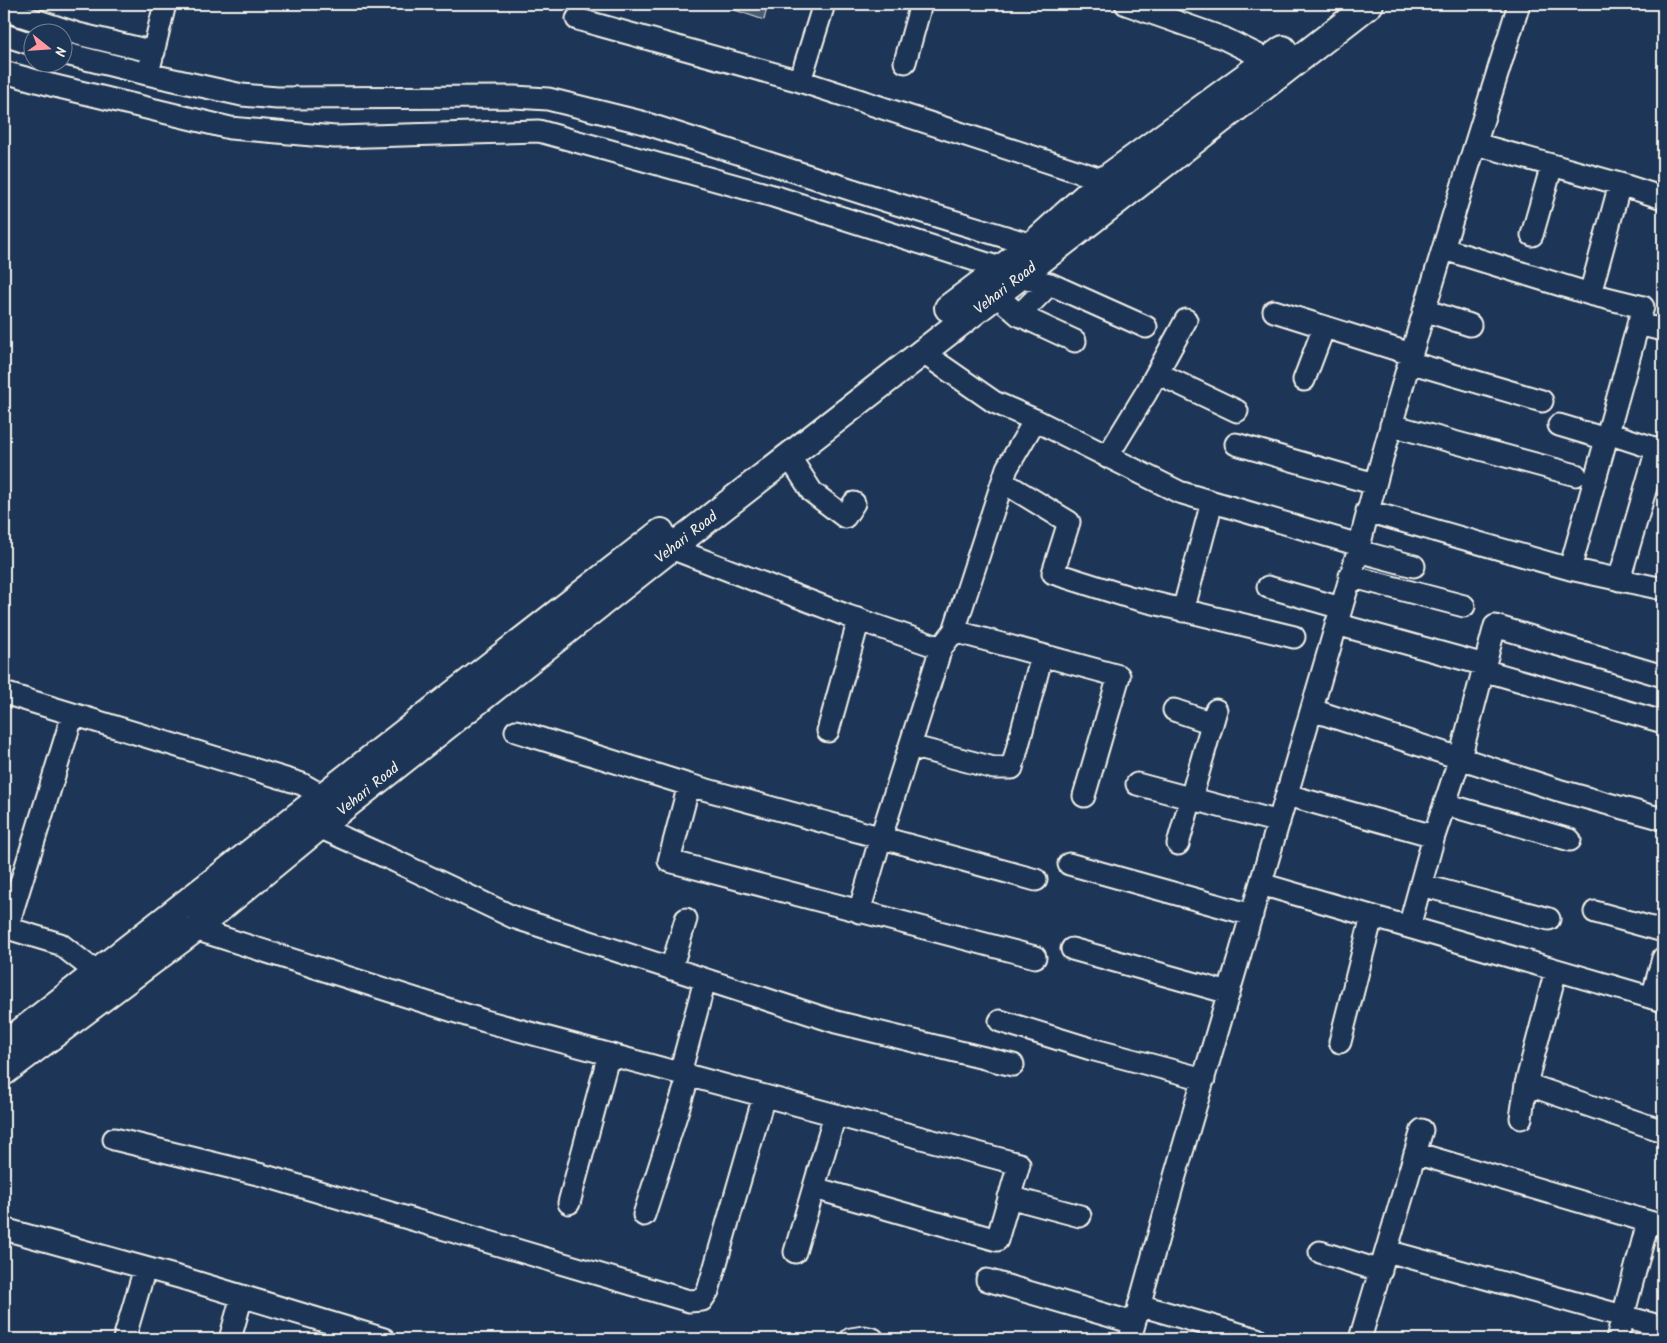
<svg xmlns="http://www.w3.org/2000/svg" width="1667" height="1343" viewBox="0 0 1667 1343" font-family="Kalam,sans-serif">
<rect width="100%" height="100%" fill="#1d3557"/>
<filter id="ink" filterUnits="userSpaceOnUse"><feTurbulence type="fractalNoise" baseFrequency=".02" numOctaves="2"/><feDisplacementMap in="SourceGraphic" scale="10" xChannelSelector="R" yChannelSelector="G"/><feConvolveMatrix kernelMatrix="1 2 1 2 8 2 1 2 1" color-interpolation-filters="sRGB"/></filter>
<g filter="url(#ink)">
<path fill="#485b74" stroke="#f4f1e8" d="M724,4h44l-4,16 -41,-14z"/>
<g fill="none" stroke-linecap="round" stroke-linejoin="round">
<g stroke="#f4f1e8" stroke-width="25">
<path id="minor" d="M1126,4l97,34 45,22
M4,10l74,24 76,18
M577,19l223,62 304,99
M4,35l28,9
M62,53l85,21 95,21 35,3 237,-1 34,2 93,23 246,79 145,44 8,10
M905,62l16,-58
M150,65l15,-61
M4,72l47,13 179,43 105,9 204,-6 234,65 227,72h14
M800,81l24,-77
M1476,144l144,40 43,14
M1532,235l20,-70
M1444,249l146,45 53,13 -73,262
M1018,277l32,7 96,43
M1590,294l30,-110
M996,295l23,20 56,26
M1424,310l46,15
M1274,311l137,43
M1019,315l31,-31
M1638,324l25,6
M922,352l72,50 41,18 144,72 180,53
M1409,362l133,39
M1157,373l80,38
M1304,380l20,-53
M1391,425l185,50
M1559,425l47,14
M1608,433l55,18
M1236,444l139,40
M789,456l23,36 33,25 9,-14
M1107,457l39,-64 40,-73
M1003,482l66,40 -16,51 76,24 165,40
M1367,511l203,58 93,20
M671,548l177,68 93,32
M1358,551l56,15
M1350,576l114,30
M1619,580l38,-131
M1268,587l73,21
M1183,611l29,-109
M1336,624l149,41
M954,631l165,45 -35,120
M1483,670l180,52
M4,693l298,91 21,12
M1174,710l38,13
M1312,710l246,80 105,29
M516,731l173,54 347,95
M828,731l31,-112
M910,746l84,22h18l30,-113
M1137,784l142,38
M689,785l-20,76 366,96
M1287,795l147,41 -25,91
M1445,804l125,36
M319,827l76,34 118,56 323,105 177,43
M1434,836l26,-78 35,-132 168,50
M1178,844l38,-134
M1069,864l183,51
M1261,884l402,117
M1421,885l128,34
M859,912l22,-75 60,-189 13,-17 53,-163 28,-48
M1595,912l68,19
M4,927l56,17 37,29
M7,928l66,-214
M195,929l290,92 534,143 -22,76 -183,-52
M1072,949l157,44
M671,969l15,-50
M1652,998l11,-40
M1000,1021l91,28 113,30
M1340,1042l32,-126
M680,1073l25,-93
M1526,1084l137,47
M1521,1118l5,-34 30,-114
M114,1139l148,36 427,126 13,-1 6,-9 56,-195
M1415,1153l248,73
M1009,1197l71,19
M569,1203l40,-149
M644,1215l45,-140
M4,1229l178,49 202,61
M1387,1251l276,76
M795,1252l40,-137
M1320,1252l61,19
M987,1280l147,43
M1139,1305l118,34
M124,1339l21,-71
M230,1339l12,-43
M851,1339l13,-2 9,2
M1130,1339l45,-163 183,-625c46,-185 105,-366 161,-547
M1360,1339l62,-209
M1617,1339l31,-117"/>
</g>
<g stroke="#f4f1e8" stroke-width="30">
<path id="major" d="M948,308l84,-63 72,-65 179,-131
M4,1045l657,-513
M4,1072l191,-143 124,-102 352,-279 699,-544"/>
</g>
<use href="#minor" stroke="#1d3557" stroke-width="21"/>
<use href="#major" stroke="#1d3557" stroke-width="26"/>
</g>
</g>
<g text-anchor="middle" stroke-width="5" stroke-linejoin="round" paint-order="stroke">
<g font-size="15" fill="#f4f1e8" stroke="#1d3557">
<text transform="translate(1005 288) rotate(-38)" y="5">Vehari Road</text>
<text transform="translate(686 537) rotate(-38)" y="5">Vehari Road</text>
<text transform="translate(368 789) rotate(-39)" y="5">Vehari Road</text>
</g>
</g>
<rect width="1667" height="1343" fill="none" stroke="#1d3557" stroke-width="20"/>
<rect x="10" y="10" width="1647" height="1323" fill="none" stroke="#f4f1e8" stroke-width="2" filter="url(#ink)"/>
<g transform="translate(48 48) rotate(107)"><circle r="24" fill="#1d3557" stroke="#738091"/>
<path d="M0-4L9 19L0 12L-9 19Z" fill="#ff9aa2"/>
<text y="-8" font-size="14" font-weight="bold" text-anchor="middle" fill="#f4f1e8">N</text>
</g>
</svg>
